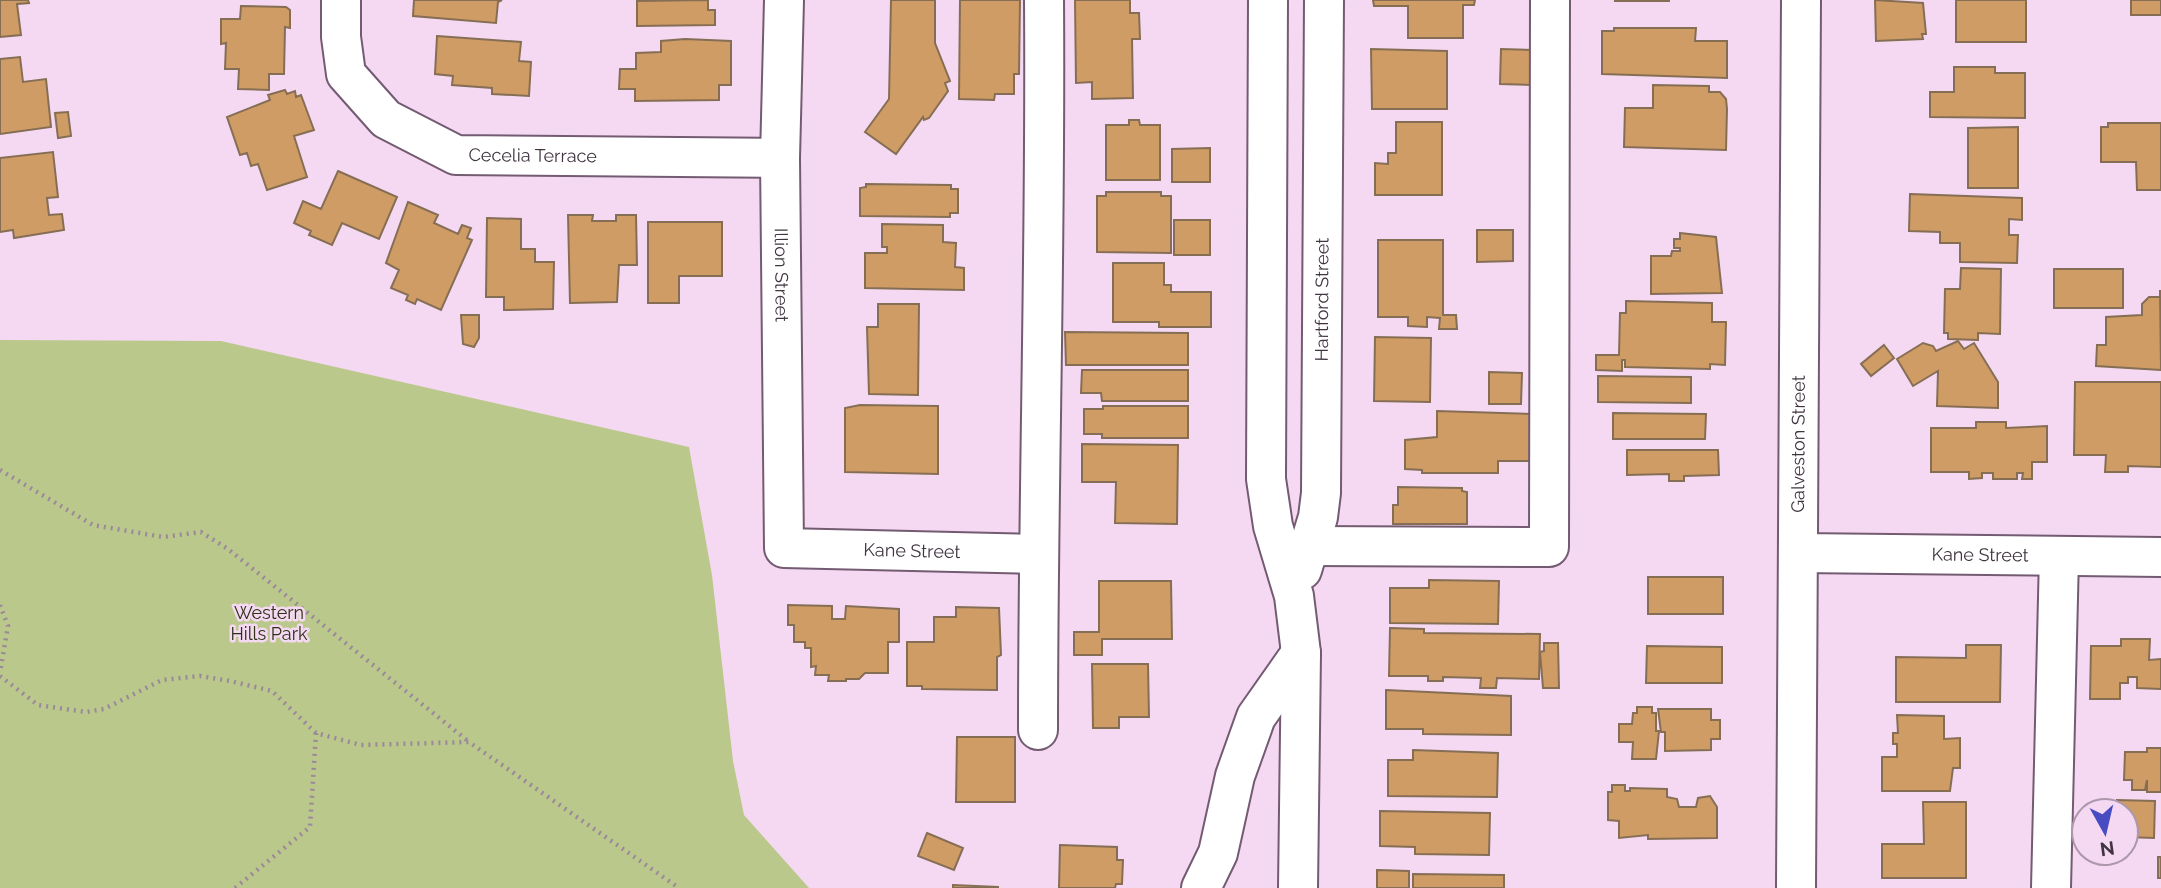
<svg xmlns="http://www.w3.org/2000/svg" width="2161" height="888" viewBox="0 0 2161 888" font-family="Raleway,sans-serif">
<rect width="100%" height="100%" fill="#f5d9f3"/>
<path fill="#bac88b" d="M0,340l221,1 468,106 23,128 21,186 11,54 65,73h-809z"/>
<path fill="#d09c65" stroke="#866e55" stroke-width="2" d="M0,0h28l1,3 -12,1 4,31 -21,2z
M414,0h88l-4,2 -2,21 -83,-7z
M708,0v10h7v15l-78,1v-25z
M891,0h44v43l15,38 -5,2 3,8 -19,27 -5,2 -1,-3 -27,37 -31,-22 24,-33z
M960,0h60l-1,74h-5v20h-19l-1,6 -35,-1z
M1075,0h55v13h9l1,26h-8l1,59 -41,1v-17l-16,1z
M1373,0h102l-1,5h-11v33h-55v-32h-34z
M1615,0h54v1h-54z
M1875,0l48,3 3,31h-4l1,5 -47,2z
M1956,0h70v42h-70z
M2131,0h30v15h-30z
M241,6l45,1 4,3v18l-5,-1 -1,47h-15v16l-31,-1 1,-20h-14l1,-26 -5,1v-25h19z
M1614,28h82l-1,13h32v37l-125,-4v-43h12z
M437,36l84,6 -2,19 12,1 -2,34 -37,-2v-6l-40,-3 1,-9 -18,-2z
M685,39l46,2v44h-12v15l-84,1v-12h-16l1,-20h16v-16l25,-1v-11z
M1371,49l76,2v58h-75z
M1501,49l33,1v35l-34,-1z
M20,57l3,25 23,-3 5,48 -51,7v-75z
M1954,67h41v6h30v45l-95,-1v-25h24z
M1653,85l56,1v6h11l6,7 1,10 -1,41 -102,-3 1,-39h28z
M285,90l2,4 8,-3 1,6 5,-2 13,35 -20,6 13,41 -40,13 -9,-26 -7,2 -4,-13 -7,2 -13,-38 43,-17 -2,-5z
M68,112l3,24 -13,2 -3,-25z
M1129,120h10l1,5h20v55h-54v-55h23z
M1396,122h46v73h-67v-32l13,1v-11h8z
M2108,123h53v67h-24l-1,-28h-35v-35h7z
M2018,127v61h-50v-60z
M1210,148v34h-38v-33z
M53,152l5,45 -11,1 2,17 13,-1 2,16 -50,8 -1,-8 -13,2v-74z
M338,171l59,26 -18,42 -37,-16 -10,22 -23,-10 2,-4 -17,-8 9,-22 18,8z
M866,184l85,1v4h7v24h-8v4l-90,-1v-28l6,-1z
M1106,192h55v4h10v57l-74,-1v-56h9z
M1910,194l112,4v22l-13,-1v16h9l-1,28 -57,-1v-19h-20v-11l-31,-1z
M408,202l30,13 -4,8 24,11 4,-9 9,3 -4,10 5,2 -31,70 -24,-11 -2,5 -9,-4 2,-5 -17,-7 8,-18 -13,-7z
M568,215h25l-1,6h24v-6h20l1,50h-18l-2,37 -47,1z
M487,218l34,1v30h14v13h19l-1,47 -49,1v-13h-18z
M1174,220h36v35h-36z
M648,222h74v54h-43v27h-31z
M882,224l61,1v17l13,1 -1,24 9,1v22l-99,-2v-35h22v-6h-5z
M1477,230h36v31l-36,1z
M1680,233l36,4 6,56 -71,1v-38h20l1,-5h8v-3h-6v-9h6z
M1378,240h65v75h13l1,14h-18l1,-11 -13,-1v10l-19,-1v-9h-30z
M1113,263h51v22h7v7h40v35h-52v-5h-46z
M1961,268l40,1 -1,65 -22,-1v7l-30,-1v-6h-4l1,-44h15z
M2054,269h69v39h-69z
M2160,290l1,80 -65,-4 1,-21h9v-28l36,-2v-11l7,-7h11z
M1626,301l86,2v19h14l-1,43 -15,-1v5l-85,-2v-7h-3v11l-26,-1v-15h23l1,-42h6z
M878,304h41l-1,91 -49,-1 -2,-67h11z
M461,315h18v23l-5,9 -11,-3z
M1065,332l123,1v32h-122z
M1375,337l56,1 -1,64 -56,-1z
M1958,341l6,8 10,-6 24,39v26l-61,-2 1,-35 -25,15 -16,-27 26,-16 10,3 3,5z
M1884,345l10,13 -23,18 -10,-12z
M1082,370h106v31h-86l-1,-8h-20z
M1489,372l33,1 -1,31h-32z
M1598,376l93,1v26l-93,-1z
M2075,382h86v85l-33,-1v6h-23l1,-17h-32z
M860,405l78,1v68l-93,-2v-64z
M1103,406h85v32h-86v-4h-18v-25h19z
M1437,411l94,3 -1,47h-32v12h-76v-3l-17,-1v-29l32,-3z
M1613,413l93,1 -1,25h-92z
M1976,422h30v6l41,-2v36h-15v17h-10l1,-6h-6v6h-24v-6h-11v5l-13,1v-7h-38v-44h45z
M1082,444l96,1 -1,79 -62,-1 1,-41h-34z
M1627,450h91l1,25 -35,1v5h-15v-7l-42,1z
M1398,487l64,1v3l5,1v32h-74v-19h5z
M1648,577h75v37h-75z
M1429,580l70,1 -1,43 -108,-1v-35h39z
M1099,581h72l1,58h-70v16h-28v-23h25z
M788,605l44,1v13h13l1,-13 53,3v33h-11v31h-23l-6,6h-13v2h-18l1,-6h-14l1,-9 -5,1v-19h-6v-6h-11v-17h-6z
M956,607l43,1 2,47 -4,2v33l-75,-1v-3h-15v-44h27v-25h22z
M1390,628l34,1v4l116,1 -1,45 -42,-1 -1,10h-16l1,-10 -38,-1v4h-15v-5h-39z
M2121,639h29l-1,21 12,-1v30l-24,-1v-11h-9v6h-8v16h-30l1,-53h30z
M1544,643h14l1,45h-16l-3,-36 4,-1z
M1966,645h35l-1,57h-104v-45l70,1z
M1647,646l75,1v36h-76z
M1092,664h56l1,53h-30v11h-26z
M1386,690l125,6v39l-88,-1v-5h-37z
M1637,707h15v6h4v18h3l-3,28h-24l1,-17h-14v-18h13l1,-11h4z
M1658,709h53v11h9v19h-9v11l-46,1v-19h-4z
M1897,715l47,1v23l16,-1v30h-7l-3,23h-68v-34h15v-13h-4v-11h5z
M957,737h58v65h-59z
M2147,748h14v44h-14v-12l-2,10h-13v-10h-8l1,-28h22z
M1413,750l85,3 -1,44 -109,-1v-36h25z
M1612,785h13v6h5v-3l37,1v8l10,2 2,8h17l2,-9 12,-2 7,11v31l-69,1v-4l-29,3v-17l-11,-1v-28h4z
M2117,800l38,1 -1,37 -28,-1v-26h-9z
M1923,802h43v76h-84v-34h42z
M1380,811l110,2 -1,42 -74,-1v-7l-35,-1z
M927,833l36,15 -9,22 -36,-14z
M1060,845l57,2v13h6l-1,24h-6l-1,4h-56z
M2158,857h3v21h-3z
M1377,870l32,1v17h-32z
M1413,874l91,1v13h-91z
M953,885l45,2v1h-45z"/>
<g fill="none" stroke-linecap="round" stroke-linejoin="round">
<g stroke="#735b72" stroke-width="42">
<g id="minor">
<path id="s1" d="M341,0v37l5,37 40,45 70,36 324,3"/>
<path id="s2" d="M784,0l-4,158 4,390 254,6"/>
<path d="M1268,0l-2,479 7,47 21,70 7,57 -3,235"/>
<path d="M1309,546l240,1 1,-547"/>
<path id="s3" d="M1798,553l363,4"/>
<path id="s4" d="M1302,570l16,-53 3,-24 3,-493"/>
<path d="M1038,730c0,-243 8,-487 6,-730"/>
<path d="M1201,888l17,-35 17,-77 21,-59 45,-64"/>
<path id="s5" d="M1796,888l5,-888"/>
<path d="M2051,888l8,-332"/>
</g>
</g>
<path stroke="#9c889b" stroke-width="4.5" stroke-dasharray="2 5" stroke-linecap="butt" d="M0,470l93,55 70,12 38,-5 27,17 240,192
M0,605l8,21 -8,46
M0,676l38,29 48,7 18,-3 58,-29 38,-4 30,5 42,10 44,42 45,12 108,-3 210,146
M235,888l75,-61 6,-94"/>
<use href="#minor" stroke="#fff" stroke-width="38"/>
</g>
<g text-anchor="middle" stroke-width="5" stroke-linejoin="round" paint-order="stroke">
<g font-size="18" fill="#3f343f" stroke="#f5d9f3">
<text dy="6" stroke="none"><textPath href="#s1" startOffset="290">Cecelia Terrace</textPath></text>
<text dy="6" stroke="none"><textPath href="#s2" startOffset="275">Illion Street</textPath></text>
<text dy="6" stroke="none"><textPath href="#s4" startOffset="273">Hartford Street</textPath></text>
<text dy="6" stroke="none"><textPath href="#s5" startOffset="444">Galveston Street</textPath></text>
<text dy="6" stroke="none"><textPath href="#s2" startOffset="676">Kane Street</textPath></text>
<text dy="6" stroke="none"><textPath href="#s3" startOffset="182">Kane Street</textPath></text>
</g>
<g font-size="18" fill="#2c3213" stroke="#f5d9f3">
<text x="269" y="619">Western<tspan x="269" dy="21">Hills Park</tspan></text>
</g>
</g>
<g transform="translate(2105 832) rotate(172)"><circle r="33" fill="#f5d9f3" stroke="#ac97ab" stroke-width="2"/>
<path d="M0-5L12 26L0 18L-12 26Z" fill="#474cc2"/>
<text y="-10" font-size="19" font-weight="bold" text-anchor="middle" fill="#3f343f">N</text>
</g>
</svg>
